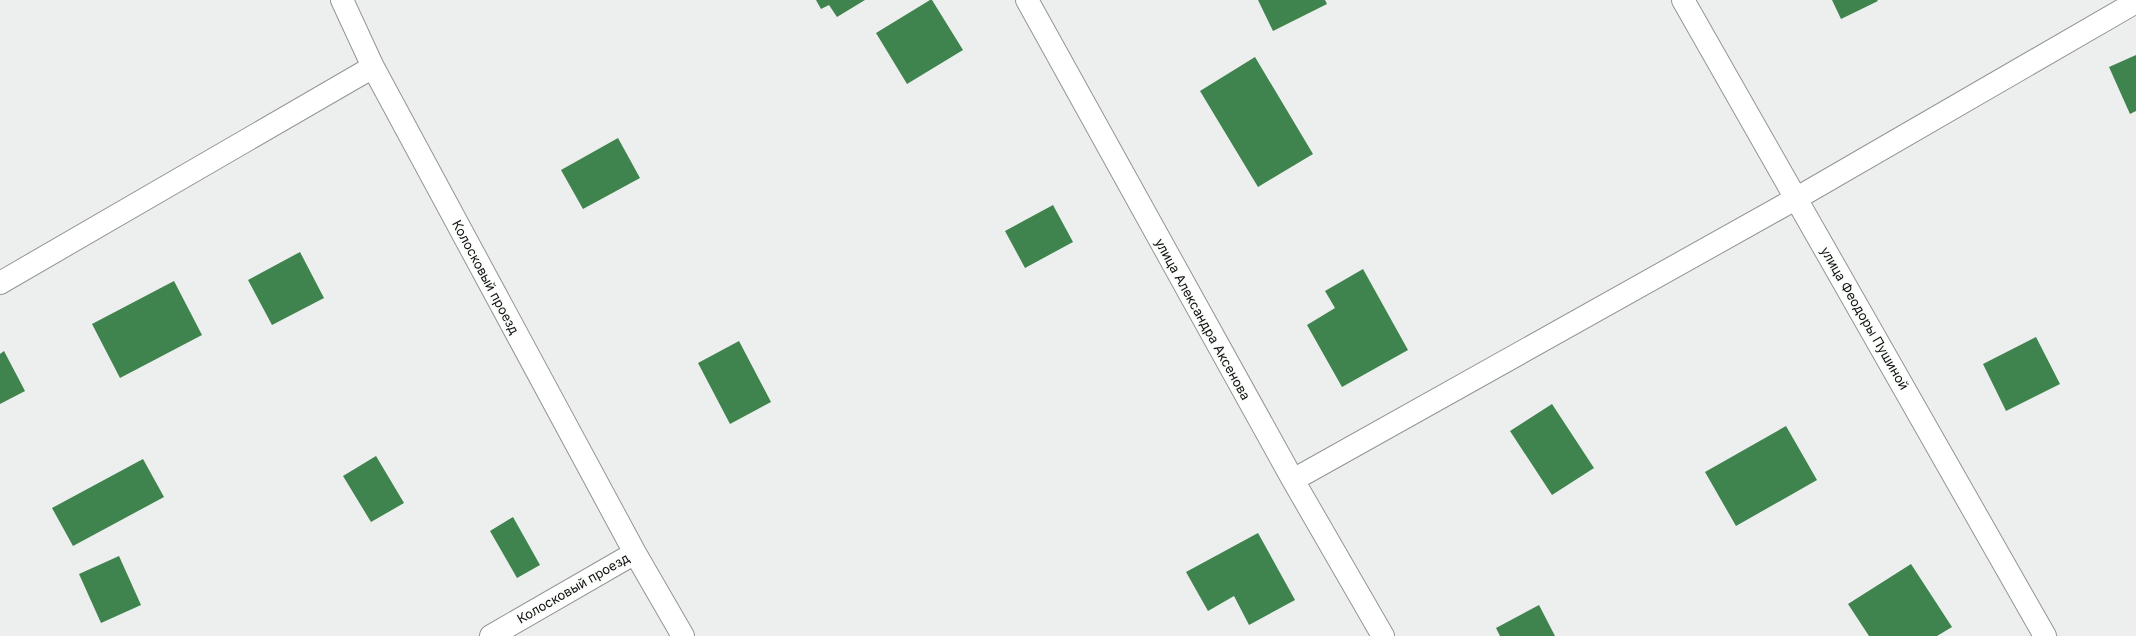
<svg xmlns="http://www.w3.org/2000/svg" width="2136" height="636" viewBox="0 0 2136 636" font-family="Inter,sans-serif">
<rect width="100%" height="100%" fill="#ecefed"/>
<path fill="#3f844e" d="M816,0h49l-28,17 -8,-12 -8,4z
M930,0h2l31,50 -56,34 -31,-51z
M1258,0h67l2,4 -54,27z
M1832,0h45l1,1 -37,18z
M2136,55v56l-6,3 -21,-47z
M1255,57l58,97 -55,33 -58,-96z
M618,138l22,40 -57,31 -22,-39z
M1053,205l20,37 -48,26 -20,-37z
M300,252l24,46 -52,27 -24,-45z
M1363,269l45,81 -66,37 -35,-62 28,-17 -10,-17z
M174,281l28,54 -82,43 -28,-54z
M2036,337l24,47 -54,27 -23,-47z
M739,341l32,61 -41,22 -32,-61z
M4,351l21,40 -25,13v-50z
M1552,404l42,64 -42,27 -42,-64z
M1786,426l31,54 -81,46 -31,-54z
M376,456l28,47 -33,19 -28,-46z
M143,459l21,38 -91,49 -21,-38z
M513,517l27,48 -23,13 -27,-47z
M1258,533l37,67 -46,25 -15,-29 -26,15 -22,-39z
M119,556l22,49 -40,18 -22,-49z
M1911,564l41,63 -15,9h-68l-21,-32z
M1539,605l16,31h-55l-4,-8z"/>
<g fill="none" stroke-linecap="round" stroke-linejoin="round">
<g stroke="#939593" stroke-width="24">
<path id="minor" d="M342,0l31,67 262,486 48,83
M1027,0l266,480 90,156
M1683,0l362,636
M0,283l373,-216
M1293,480l504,-282 339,-196
M491,636l144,-83"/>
</g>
<use href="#minor" stroke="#fff" stroke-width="22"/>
</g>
<g text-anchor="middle" stroke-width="4" stroke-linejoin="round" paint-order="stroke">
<g font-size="13" fill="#0e0f0e" stroke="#fafdfa">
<text transform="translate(486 277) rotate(62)" y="5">Колосковый проезд</text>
<text transform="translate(1865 318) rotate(60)" y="5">улица Феодоры Пушиной</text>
<text transform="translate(1203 319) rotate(61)" y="5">улица Александра Аксенова</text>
<text transform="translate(573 588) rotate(-30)" y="5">Колосковый проезд</text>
</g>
</g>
</svg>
